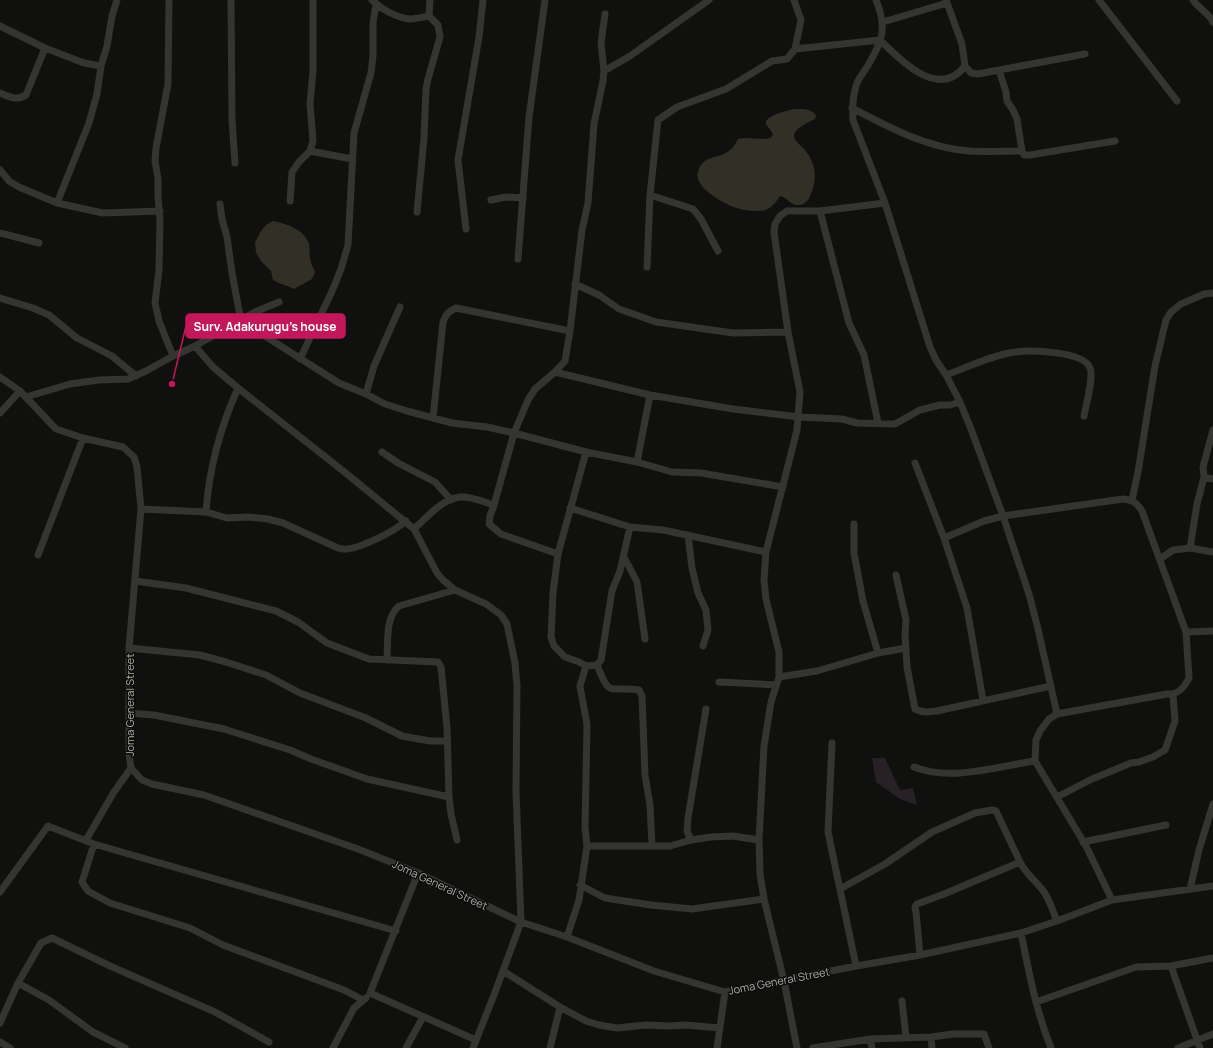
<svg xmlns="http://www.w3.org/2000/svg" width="1213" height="1048" viewBox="0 0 1213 1048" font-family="Manrope,sans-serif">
<rect width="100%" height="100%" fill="#10100f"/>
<path fill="#272025" d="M885,758l15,32 13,-2 4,17 -17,-6 -24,-17 -4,-24z"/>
<path fill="#322f27" d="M794,109c9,0 16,-1 22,6l-1,4c-7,4 -20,8 -21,17 0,5 8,10 11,14 11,14 13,30 5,46 -2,6 -8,10 -14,9 -7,-1 -9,-8 -16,-9 -4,6 -8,12 -15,14 -8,3 -29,-1 -36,-5 -11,-5 -36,-20 -31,-33 5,-18 19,-12 31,-21 4,-3 7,-8 9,-12 11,-3 21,2 33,-1l2,-4 -7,-10v-3c7,-8 18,-9 28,-12z
M273,221c14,3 31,8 36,23 1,4 0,9 1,13 0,5 3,10 5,15l-3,7 -18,10c-7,-4 -15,-5 -21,-9l-2,-9 -10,-10 -5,-8 -1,-11 6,-11 5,-6z"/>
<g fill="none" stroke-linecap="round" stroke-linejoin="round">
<path stroke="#343531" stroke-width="7" d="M169,0l-1,84 -12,64 -1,13 3,18v18l2,24 -1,49 -4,33 4,18 14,35
M231,0l1,120 3,43
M372,0c9,9 25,18 38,19 6,0 13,-2 19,-3l9,9 2,12 -12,42 -2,10 -2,49 -7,74
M794,0l7,20 -6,29
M876,0c12,29 6,42 -9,67 -3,5 -8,11 -10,16 -4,12 -5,25 -4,37l32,83 45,144 6,13 10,15 14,27
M1099,0l78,101
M1193,0c6,9 16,13 20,22
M429,16l1,-16
M883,22l64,-19
M0,26l45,22 39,15 17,3
M965,66l6,7 7,1 107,-20
M999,70l7,22 1,9 6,9 4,9 5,32 2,4h6l85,-14
M604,71l-3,-28 4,-29
M0,93c9,4 17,8 26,2l19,-47
M852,108c36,19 75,40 117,43 18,1 35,0 53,0
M310,151l42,8
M0,170l9,11 10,6 38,16 46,10 57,-2
M650,195l43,14 8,10 17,32
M491,200l15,-3 17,1
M290,201l2,-29 7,-10 11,-11 3,-10 -3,-37 3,-34v-70
M57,203l32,-80 8,-29 4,-28 6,-20 5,-30 5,-16
M220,204l2,15 5,18 5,36 9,48 98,62 27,11 19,10 22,7 45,12 35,4 27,6 72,19 51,10 35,10 29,1 82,14
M820,211l29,112 15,32 14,68
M466,229l-8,-69 21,-123 4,-37
M0,233l39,10
M518,259l11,-142 16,-117
M647,267l3,-72 8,-75 19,-13 49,-18 46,-28 15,-2 8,-10 85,-9c21,21 59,60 85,26l-3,-22 -16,-44
M575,284l24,11 20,14 37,13 77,11 55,-1
M0,298l33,10 16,7 28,23 35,18 24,20
M195,346l60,-34 24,-10
M300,359l33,-70 8,-20 7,-24 6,-112 17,-60 2,-17v-33l3,-19
M555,372l95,23 83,14 66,8 43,2 15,4 38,1 25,-14 20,-5h10l10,-3 11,27 32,87 26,78 9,35 19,85 -8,5 -9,12 -4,9 -1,21 51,85 26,54
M946,375c22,-8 46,-20 69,-23 16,-2 69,-1 75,16 4,10 -4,36 -6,48
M0,377l20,14 36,38 27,9 40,9 11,10 3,10 4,42 -12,139v105l2,15 11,12 10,4 52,11 154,54 60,24 103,49 46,15 87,34 71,21 131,-26 64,-11 101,-22 36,-12 55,-21 101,-14
M366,394l8,-28 26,-59
M26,397l44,-13 29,-4 29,-1 18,-8 27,-15 22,-10 18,21 25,21 109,86 67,55 23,44 6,7 12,10 31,14 15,11 6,9 8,39 2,23 -1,105 5,131 -27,73 -21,53
M0,413l20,-22
M433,418l10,-96c3,-8 5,-10 13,-14l114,23
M1213,430l-10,37 1,10 9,2
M382,452l16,11 37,19 16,18
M637,462l13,-67
M915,463l29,75 23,70 16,92
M1204,477l-7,27 -7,44 23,4
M1132,500l6,-28 17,-106 11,-46 5,-8 10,-8 23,-10 9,-1
M570,508l60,19 33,3 103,22
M141,509l65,3 21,6 21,-1 20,2 15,4 55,25c3,0 6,2 9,1 14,-1 48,-18 59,-28
M206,512c3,-43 14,-84 32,-124
M854,524v29l9,48 15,52
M414,529c13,-12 28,-30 46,-32 11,-1 24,5 34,8
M688,535l4,33 6,25 8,17 2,20 -5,16
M944,538l40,-17 19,-5 120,-17c10,1 14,4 19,12l44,121 3,46c-5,10 -11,17 -22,16l-110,20
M558,554l-57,-20 -12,-10 1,-8 4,-11 20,-72 14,-33 7,-11 20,-17 10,-11 5,-30 12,-101 6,-27 6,-79 9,-43 1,-10 26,-15 79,-56
M38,555l45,-117
M624,557l13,25 8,57
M1160,559l13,-9 17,-2
M896,575l10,45 -1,15 2,32 8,42c8,4 14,3 22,2l114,-25
M135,581l51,7 90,23 22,11 29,21 42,16 69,3 3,5 6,61 2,69 2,17 6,26
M1186,632l27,-1
M129,648l71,7 26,7 40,13 34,18 66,25 36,18 28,5h17
M387,660c1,-16 -2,-43 12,-54l56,-16
M597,665c14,35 11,20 42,25l3,6 3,79 5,30 2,40
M586,666l-7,-4 -14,-5 -11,-11 -3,-9 2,-44 5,-39 28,-102
M779,677l38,-6 61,-18 28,-5
M719,682l57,3
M129,713l25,2 70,14 66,21 21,9 56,20 82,18
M832,743l-4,89 28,134
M914,767c37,15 84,-1 121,-6
M1057,797l35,-18 39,-16 8,-1 14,-5 12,-7 10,-29 -2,-26
M86,840l28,-48 17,-24
M691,840l-4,-9 1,-13 18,-109
M1083,842l83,-17
M94,844l-12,38 6,9 22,12 80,25 33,17 121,45 19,10
M587,846h83l21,-6 20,-3 22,-1 26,4
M418,873l-48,120 106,47
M580,885l25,13 46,7 41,4 72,-10
M840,889l45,-25 47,-32 43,-19 17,-3 4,1 24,51
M1190,889l9,-39 14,-46
M0,892l48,-66 46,18 302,87
M1021,933c8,39 15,78 30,115
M567,937l12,-37 8,-54 -2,-18 2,-103 -7,-39 6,-20 11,-1 4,-5 11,-69 8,-20 10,-44
M920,955l-4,-43 -1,-5 2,-3 27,-10 76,-32c5,11 16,19 24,30 6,8 9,20 13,29
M1171,966l29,82
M503,971l57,36 26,14 13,4 18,3 29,-3 22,1 18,-1 34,3
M18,983l31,17 44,32 32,16
M902,1001l4,36
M1036,1002l100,-35 35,-1 42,-8
M0,1023l18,-40 23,-40 11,-5 58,28 105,46 54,30
M931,1037l1,11
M870,1039l2,9
M0,1042l10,6
M333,1048l21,-40 12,-10
M406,1048l17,-31
M550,1048l10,-41
M717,1048l8,-56
M797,1048l-13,-67 -20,-82 -4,-25 -1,-34 5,-94 7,-44 8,-25v-25l-13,-53 -2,-19 2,-28 31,-122 3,-38 -12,-60 -14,-100 1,-8 5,-8 7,-5h33l65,-8
M813,1048l57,-9 61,-2 22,-3h31l5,14
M1178,1048l35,-14"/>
</g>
<g text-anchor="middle" stroke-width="3" stroke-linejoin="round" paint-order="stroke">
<g font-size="11" fill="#b0afa2" stroke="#0b0b0a">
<text transform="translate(130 705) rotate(-90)" y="4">Joma General Street</text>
<text transform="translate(440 885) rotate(25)" y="4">Joma General Street</text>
<text transform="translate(779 981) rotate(-11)" y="4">Joma General Street</text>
</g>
</g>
<path fill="none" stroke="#c2185b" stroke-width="1.5" d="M172 384L186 326"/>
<circle fill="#c2185b" stroke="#0b0b0a" stroke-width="1.5" cx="172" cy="384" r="4"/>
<rect fill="#c2185b" stroke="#c2185b" stroke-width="1.5" x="186" y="314" width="159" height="24" rx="4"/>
<g font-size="12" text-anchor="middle" font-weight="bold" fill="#fff">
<text x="265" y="331">Surv. Adakurugu's house</text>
</g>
</svg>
